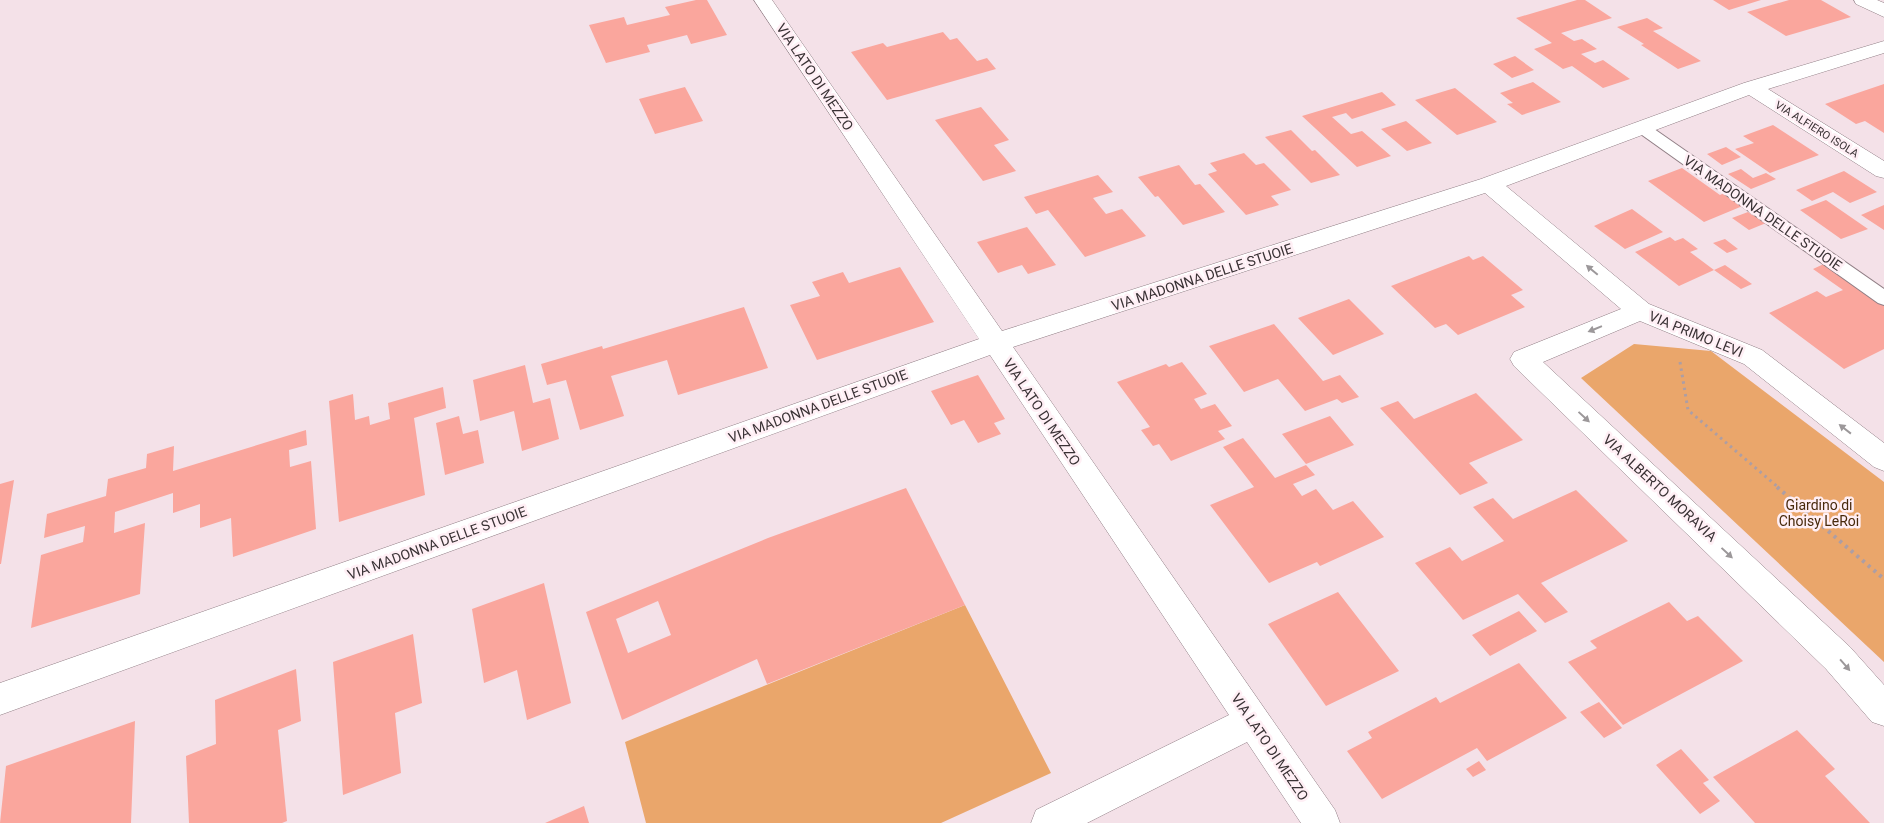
<svg xmlns="http://www.w3.org/2000/svg" width="1884" height="823" viewBox="0 0 1884 823" font-family="Roboto,sans-serif">
<rect width="100%" height="100%" fill="#f4e1e8"/>
<path fill="#eaa66b" d="M1634,344l77,7 173,131v180l-303,-284z
M965,605l86,168 -110,50h-295l-21,-81z"/>
<path fill="#faa69d" fill-rule="evenodd" d="M696,0h11l20,35 -36,9 -4,-9 -40,10 3,7 -44,11 -17,-38 35,-8 3,8 43,-10 -5,-8z
M1577,0h8l27,18 -51,15 13,8 8,-2 15,10 -16,5 14,9 8,-3 27,19 -27,9 -31,-22 -9,3 -29,-20 18,-6 -36,-25z
M1713,0h48l-32,10z
M1789,0h32l30,17 -65,19 -39,-24z
M1647,18l16,10 -10,3 48,30 -23,8 -37,-24 3,-1 -27,-17z
M943,32l7,8 7,-2 20,23 10,-3 9,11 -109,31 -36,-48 32,-9 4,4z
M1515,56l19,14 -22,8 -19,-14z
M1533,82l28,20 -39,13 -15,-11 6,-1 -13,-10z
M1884,84v49l-19,-12 -9,3 -31,-20z
M685,87l18,34 -48,13 -16,-35z
M1455,88l42,34 -40,13 -42,-35z
M1382,92l14,13 -44,14 -6,-6 -14,4 19,17 11,-3 29,25 -34,11 -55,-51z
M981,107l28,33 -15,5 22,26 -33,10 -48,-61z
M1406,121l26,22 -25,8 -26,-22z
M1773,125l46,30 -49,18 -35,-24 19,-6 -11,-7z
M1291,130l21,21 3,-1 25,25 -29,8 -46,-46z
M1726,147l15,10 -19,8 -15,-11z
M1244,153l12,12 8,-2 27,27 -20,6 8,9 -33,10 -38,-41 9,-3 -7,-8z
M1179,165l16,20 5,-1 25,28 -42,13 -25,-29 -3,1 -17,-20z
M1682,168l38,27 6,-3 19,13 -41,17 -56,-41z
M1741,169l12,9 13,-5 10,6 -25,10 -23,-15z
M1844,171l33,21 -27,11 -17,-11 -21,9 -16,-11z
M1098,175l15,17 -20,6 13,16 16,-5 24,27 -61,21 -37,-47 -12,4 -12,-17z
M1826,200l42,29 -27,10 -41,-29z
M1884,205v25l-23,-15z
M1632,209l31,23 -38,17 -31,-23z
M1748,212l4,3 7,-2 12,8 -22,9 -17,-12z
M1027,227l29,38 -28,9 -6,-9 -24,8 -21,-31z
M1670,237l5,4 8,-3 15,11 -8,3 24,18 11,-5 27,19 -11,5 -27,-19 -35,16 -44,-34z
M1725,239l13,10 -11,4 -14,-10z
M1469,256l4,4 10,-4 40,34 -12,5 14,12 -67,28 -12,-11 -11,4 -44,-42z
M1828,262l56,39v48l-40,20 -75,-56 48,-22 9,6 17,-7 -30,-21z
M900,267l34,55 -117,38 -27,-55 30,-9 -8,-14 31,-10 6,11z
M1349,299l35,35 -51,21 -35,-37z
M744,307l24,61 -90,27 -11,-35 -56,16 13,40 -44,14 -14,-50 -19,5 -6,-21 61,-18 1,3z
M1274,324l49,57 17,-6 19,22 -17,6 -5,-4 -32,12 -27,-32 -34,13 -35,-46z
M1182,362l25,32 -13,5 7,10 14,-5 17,22 -14,5 7,8 -54,22 -12,-17 -6,2 -12,-16 9,-3 -33,-45 49,-18 3,3z
M525,365l8,38 17,-5 9,41 -37,12 -8,-40 -34,10 -7,-41z
M978,375l27,44 -11,4 7,11 -23,9 -14,-23 -13,5 -20,-34z
M443,387l3,21 -32,10 11,77 -86,27 -10,-121 24,-7 2,26 14,-4 1,9 20,-6 -2,-16z
M1476,393l47,47 -54,23 19,20 -28,12 -80,-87 18,-7 16,18z
M459,416l4,18 15,-4 6,33 -39,12 -9,-52z
M1330,416l24,29 -48,19 -24,-30z
M306,430l1,15 -18,5 1,17 21,-6 5,68 -83,28 -2,-39 -31,10v-24l-27,9v-20l-58,19 -1,21 31,-10 -5,71 -109,34 10,-73 42,-13 2,-16 -41,12 3,-24 59,-18 2,-17 38,-11 1,-14 27,-8 -1,25z
M1243,438l32,40 31,-13 9,10 -22,9 9,12 14,-7 17,21 20,-9 31,36 -64,29 -3,-4 -48,21 -59,-78 44,-18 -31,-40z
M14,480l-13,84h-1v-80z
M906,488l59,117 -198,79 -10,-25 -135,61 -36,-108 182,-74zM658,601l13,34 -43,18 -12,-34z
M1576,490l52,51 -87,42 27,29 -23,11 -27,-29 -55,26 -48,-57 35,-16 12,14 42,-20 -31,-34 20,-9 20,21z
M544,583l27,120 -44,17 -10,-50 -33,13 -12,-74z
M1338,592l61,79 -73,35 -58,-82z
M1669,602l18,19 11,-5 45,45 -120,64 -55,-63 29,-14 -7,-7z
M1519,611l18,20 -47,25 -18,-21z
M413,634l9,69 -27,10 6,60 -58,22 -10,-133z
M1519,663l48,55 -80,43 -10,-13 -95,51 -35,-48 25,-13 -4,-6 68,-35 4,6z
M296,669l5,52 -23,9 9,91 -5,2h-93l-3,-67 30,-12 -1,-44z
M1599,702l23,26 -18,10 -24,-26z
M135,721l-4,102h-131l6,-57z
M1797,730l38,39 -10,7 45,47h-115l-42,-46z
M1681,749l28,31 -6,3 17,18 -20,13 -44,-49z
M1479,761l7,9 -13,7 -7,-8z
M584,806l5,17h-44z"/>
<g fill="none" stroke-linecap="round" stroke-linejoin="round">
<g stroke="#907e85" stroke-width="2">
<path id="service" d="M1641,122l6,2 237,165v16l-6,-2 -243,-173 -2,-3 2,-3z"/>
</g>
<g stroke="#907e85" stroke-width="1">
<path id="minor" d="M754,0h18l230,331 479,-152 263,-96 140,-42v12l-116,36 116,72v17l-8,-2 -127,-81 -243,91 143,118 113,46 122,93v28l-10,-4 -130,-103 -104,-43 -97,41 307,285 34,38v41l-12,-4 -46,-53 -312,-303 -4,-7 4,-7 107,-43 -136,-116 -472,154 322,463 5,13h-39l-54,-81 -160,81h-56l5,-13 193,-95 -239,-360 -990,360v-32l979,-344z
M1854,0h23l7,3v14l-28,-13z"/>
</g>
<path stroke="#ad9ea4" stroke-width="3" stroke-dasharray="2.5 4" stroke-linecap="butt" d="M1680,362l8,48 91,78"/>
<path stroke="#ad9ea4" stroke-width="4" stroke-dasharray="3 4.5" stroke-linecap="butt" d="M1777,487l107,92"/>
<use href="#service" fill="#fff" fill-rule="evenodd"/>
<use href="#minor" fill="#fff" fill-rule="evenodd"/>
</g>
<defs><path id="oneway-solid" d="M-6-.8H1V-3.2L6.5 0L1 3.2V.8H-6Z" transform="scale(1.25)"/></defs>
<g fill="#9c989a">
<use href="#oneway-solid" transform="translate(1592 270) rotate(-140)"/>
<use href="#oneway-solid" transform="translate(1595 329) rotate(158)"/>
<use href="#oneway-solid" transform="translate(1584 417) rotate(43)"/>
<use href="#oneway-solid" transform="translate(1845 429) rotate(-142)"/>
<use href="#oneway-solid" transform="translate(1727 553) rotate(43)"/>
<use href="#oneway-solid" transform="translate(1845 665) rotate(49)"/>
</g>
<g text-anchor="middle" stroke-width="5" stroke-linejoin="round" paint-order="stroke">
<g font-size="11" fill="#3a3235" stroke="#ffeff5">
<text transform="translate(1817 129) rotate(32)" y="4">VIA ALFIERO ISOLA</text>
</g>
<g font-size="14" fill="#3a3235" stroke="#ffeff5">
<text transform="translate(815 77) rotate(56)" y="5">VIA LATO DI MEZZO</text>
<text transform="translate(1763 213) rotate(35)" y="5">VIA MADONNA DELLE STUOIE</text>
<text transform="translate(1202 277) rotate(-18)" y="5">VIA MADONNA DELLE STUOIE</text>
<text transform="translate(1696 334) rotate(22)" y="5">VIA PRIMO LEVI</text>
<text transform="translate(818 406) rotate(-20)" y="5">VIA MADONNA DELLE STUOIE</text>
<text transform="translate(1042 412) rotate(56)" y="5">VIA LATO DI MEZZO</text>
<text transform="translate(1660 488) rotate(43)" y="5">VIA ALBERTO MORAVIA</text>
<text transform="translate(437 543) rotate(-20)" y="5">VIA MADONNA DELLE STUOIE</text>
<text transform="translate(1270 747) rotate(56)" y="5">VIA LATO DI MEZZO</text>
</g>
<g font-size="14" fill="#48290b" stroke="#ffeff5">
<text x="1819" y="510">Giardino di<tspan x="1819" dy="16">Choisy LeRoi</tspan></text>
</g>
</g>
</svg>
